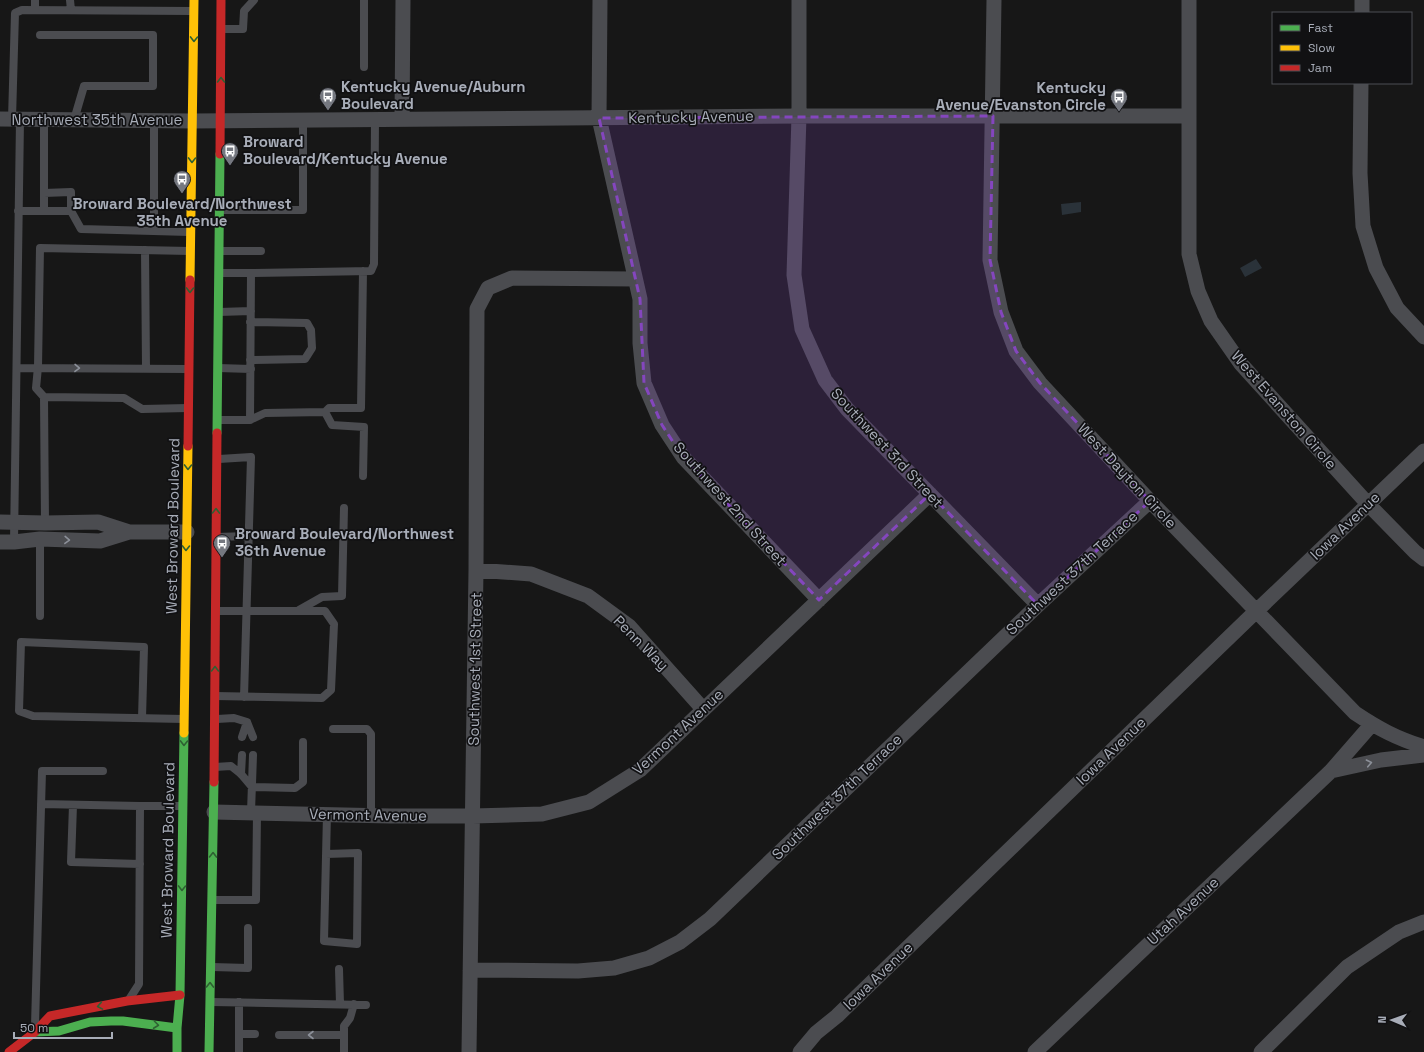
<svg xmlns="http://www.w3.org/2000/svg" width="1424" height="1052" viewBox="0 0 1424 1052" font-family="'Space Grotesk',sans-serif">
<rect width="100%" height="100%" fill="#171717"/>
<path fill="#2a3239" d="M1081,202v10l-19,3 -1,-11z
M1256,259l6,9 -17,9 -5,-9z"/>
<g fill="none" stroke-linecap="round" stroke-linejoin="round">
<path stroke="#4b4c50" stroke-width="8" d="M70,0l1,10
M35,10v-10
M222,29h21l1,-18 10,-11
M40,35h113v51h-69l-10,34
M364,67v-67
M12,119l3,-106 7,-3 171,1
M44,120v91
M154,120v110
M44,193l27,-1v19
M219,210h84v-91
M18,211h53l10,18 108,3
M145,250l1,118
M220,251h41
M219,273h32l-1,147
M251,273l120,-2 3,-7 1,-145
M219,312l32,-1
M250,360l55,-1 7,-11 -1,-18 -4,-7 -57,-1
M17,368l171,1
M218,368l33,1
M44,397l-8,-9 2,-21 2,-119 150,3
M325,412l4,-4h32l2,-137
M218,420h32l15,-7 60,-1 7,13 32,2 -1,49
M219,459l32,-2 -7,240
M45,523l-1,-126 80,1 18,11 46,-1
M217,537l31,-1
M40,539v77
M14,542l6,-422
M299,610l23,-13 20,-1 2,-88
M215,696l107,2 9,-8 3,-66 -9,-13h-109
M142,718l2,-71 -123,-5 -2,69 14,5 151,3
M217,719l17,-1 13,4 6,15
M333,729h34l4,5v81
M242,737l5,-15
M215,767l16,-1 10,8 11,13 43,1 8,-6v-40
M241,774l1,-19
M41,804l99,2
M73,805l-2,57 69,2
M251,812l2,-57
M326,854l32,-1 -1,91 -33,-3 3,-127
M213,900h43l1,-87
M212,967l36,1v-40
M339,969l1,35
M130,998l9,-14 1,-178h42
M211,1002l155,3
M239,1002v50
M35,1026l7,-255h61
M239,1034h16
M279,1035h64
M344,1052v-26l6,-8 4,-14"/>
<path stroke="#4b4c50" stroke-width="15" d="M600,0l-1,118 41,181v44l4,40 18,42 21,32 136,143
M799,0v116l-5,159 8,54 23,51 22,29 191,196
M994,0l-4,260 11,52 15,39 24,32 110,118 205,212c24,16 41,25 69,34
M1189,0v254l9,37 13,30 30,43 127,140 47,48 9,7
M1362,13v-13
M1361,83l-1,90 3,53 13,42 21,40 27,29
M0,119l193,2 614,-5h382
M402,119l1,-119
M0,522l45,1 53,-1 31,10h58
M0,542h14l26,-3 60,2 29,-9
M476,570l55,4 57,22 41,30 74,83
M1331,771l50,-11 43,-5
M214,812l176,4h83l69,-2 47,-12 51,-32 290,-276
M470,970l108,1 36,-3 35,-10 31,-16 30,-23 328,-314 112,-104
M469,1052l7,-482 1,-261 11,-21 24,-10 123,1
M800,1052l16,-19 21,-17 411,-397 176,-168
M1035,1052l296,-281 41,-47
M1261,1052l86,-85 52,-35 25,-10"/>
<path stroke="#4caf50" stroke-width="9" d="M217,433l3,-279
M35,1032l24,-1 31,-9 21,-1h12l54,7
M177,1052v-24l3,-33 4,-262
M209,1052l5,-270"/>
<path stroke="#ffc107" stroke-width="9" d="M190,280l4,-280
M184,733l4,-287"/>
<path stroke="#c62828" stroke-width="9" d="M220,154l1,-154
M188,446l2,-166
M214,782l3,-349
M9,1052l26,-20 15,-16 77,-15 53,-6"/>
</g>
<defs><path id="oneway-chevron" d="M-2-3.5L2.5 0L-2 3.5" fill="none" stroke-width="1.6" stroke-linecap="round" stroke-linejoin="round"/></defs>
<g stroke="#2e6032">
<use href="#oneway-chevron" transform="translate(194 39) rotate(91)"/>
<use href="#oneway-chevron" transform="translate(221 80) rotate(-90)"/>
<use href="#oneway-chevron" transform="translate(192 160) rotate(91)"/>
<use href="#oneway-chevron" transform="translate(190 290) rotate(91)"/>
<use href="#oneway-chevron" transform="translate(188 467) rotate(91)"/>
<use href="#oneway-chevron" transform="translate(216 511) rotate(-89)"/>
<use href="#oneway-chevron" transform="translate(186 548) rotate(91)"/>
<use href="#oneway-chevron" transform="translate(215 669) rotate(-90)"/>
<use href="#oneway-chevron" transform="translate(184 743) rotate(91)"/>
<use href="#oneway-chevron" transform="translate(213 855) rotate(-89)"/>
<use href="#oneway-chevron" transform="translate(182 888) rotate(91)"/>
<use href="#oneway-chevron" transform="translate(210 985) rotate(-89)"/>
<use href="#oneway-chevron" transform="translate(100 1006) rotate(170)"/>
<use href="#oneway-chevron" transform="translate(156 1025) rotate(7)"/>
</g>
<g stroke="#8c9099">
<use href="#oneway-chevron" transform="translate(77 368) rotate(1)"/>
<use href="#oneway-chevron" transform="translate(67 540) rotate(2)"/>
<use href="#oneway-chevron" transform="translate(1369 763) rotate(-12)"/>
<use href="#oneway-chevron" transform="translate(311 1035) rotate(-180)"/>
</g>
<path fill="#8446be" fill-opacity="0.2" stroke="#8446be" stroke-width="3" stroke-dasharray="8 5" stroke-linejoin="round" d="M993,116l-3,144 11,52 15,39 24,32 110,118 -112,104 -108,-111 -111,106 -136,-143 -21,-32 -18,-42 -4,-84 -41,-181z"/>
<defs>
<g id="bus-pin" transform="scale(0.9)"><path d="M0 17L-7.5 6A9.5 9.5 0 1 1 7.5 6Z" fill="#757880" stroke="#111113"/><path d="M-5-6H5V4H4V6H2V4H-2V6H-4V4H-5ZM-3.5-4V0h7V-4ZM-3.5 1.2v1.5H-2V1.2ZM2 1.2v1.5H3.5V1.2Z" fill="#fff"/></g>
</defs>
<g fill-rule="evenodd">
<use href="#bus-pin" x="328" y="96"/>
<use href="#bus-pin" x="1119" y="97"/>
<use href="#bus-pin" x="230" y="151"/>
<use href="#bus-pin" x="182" y="179"/>
<use href="#bus-pin" x="222" y="543"/>
</g>
<g text-anchor="middle" stroke-width="3.5" stroke-linejoin="round" paint-order="stroke">
<g font-size="15" font-weight="bold" fill="#a8adb8" stroke="#111113" text-anchor="start">
<text x="341" y="92">Kentucky Avenue/Auburn<tspan x="341" dy="17">Boulevard</tspan></text>
<text x="1106" y="93" text-anchor="end">Kentucky<tspan x="1106" dy="17">Avenue/Evanston Circle</tspan></text>
<text x="243" y="147">Broward<tspan x="243" dy="17">Boulevard/Kentucky Avenue</tspan></text>
<text x="182" y="209" text-anchor="middle">Broward Boulevard/Northwest<tspan x="182" dy="17">35th Avenue</tspan></text>
<text x="235" y="539">Broward Boulevard/Northwest<tspan x="235" dy="17">36th Avenue</tspan></text>
</g>
<g font-size="15" fill="#a8adb8" stroke="#111113">
<text transform="translate(691 117) rotate(-1)" y="5">Kentucky Avenue</text>
<text x="97" y="125">Northwest 35th Avenue</text>
<text transform="translate(1284 410) rotate(49)" y="5">West Evanston Circle</text>
<text transform="translate(887 448) rotate(47)" y="5">Southwest 3rd Street</text>
<text transform="translate(1127 476) rotate(47)" y="5">West Dayton Circle</text>
<text transform="translate(730 504) rotate(48)" y="5">Southwest 2nd Street</text>
<text transform="translate(173 526) rotate(-89)" y="5">West Broward Boulevard</text>
<text transform="translate(1345 526) rotate(-44)" y="5">Iowa Avenue</text>
<text transform="translate(1072 573) rotate(-43)" y="5">Southwest 37th Terrace</text>
<text transform="translate(641 643) rotate(45)" y="5">Penn Way</text>
<text transform="translate(475 669) rotate(-89)" y="5">Southwest 1st Street</text>
<text transform="translate(678 732) rotate(-43)" y="5">Vermont Avenue</text>
<text transform="translate(1111 751) rotate(-44)" y="5">Iowa Avenue</text>
<text transform="translate(837 797) rotate(-44)" y="5">Southwest 37th Terrace</text>
<text transform="translate(368 815) rotate(1)" y="5">Vermont Avenue</text>
<text transform="translate(168 850) rotate(-89)" y="5">West Broward Boulevard</text>
<text transform="translate(1183 911) rotate(-43)" y="5">Utah Avenue</text>
<text transform="translate(878 976) rotate(-44)" y="5">Iowa Avenue</text>
</g>
</g>
<rect x="1272" y="12" width="140" height="72" fill="#111113" stroke="#4d4f55"/>
<rect x="1280" y="25" width="20" height="6" fill="#4caf50" stroke="#4d4f55"/>
<text x="1308" y="32" font-size="12" fill="#a8adb8">Fast</text>
<rect x="1280" y="45" width="20" height="6" fill="#ffc107" stroke="#4d4f55"/>
<text x="1308" y="52" font-size="12" fill="#a8adb8">Slow</text>
<rect x="1280" y="65" width="20" height="6" fill="#c62828" stroke="#4d4f55"/>
<text x="1308" y="72" font-size="12" fill="#a8adb8">Jam</text>
<g transform="translate(1392 1020) rotate(272)" stroke="#111113" stroke-width="3" paint-order="stroke">
<path d="M0-3L7 15L0 10L-7 15Z" fill="#a8adb8"/>
<text y="-6" font-size="11" font-weight="bold" text-anchor="middle" fill="#a8adb8">N</text>
</g>
<path d="M14 1032v6h98v-6" fill="none" stroke="#a8adb8" stroke-width="2"/>
<text x="20" y="1032" font-size="12" fill="#a8adb8" stroke="#111113" stroke-width="3" paint-order="stroke">50 m</text>
</svg>
